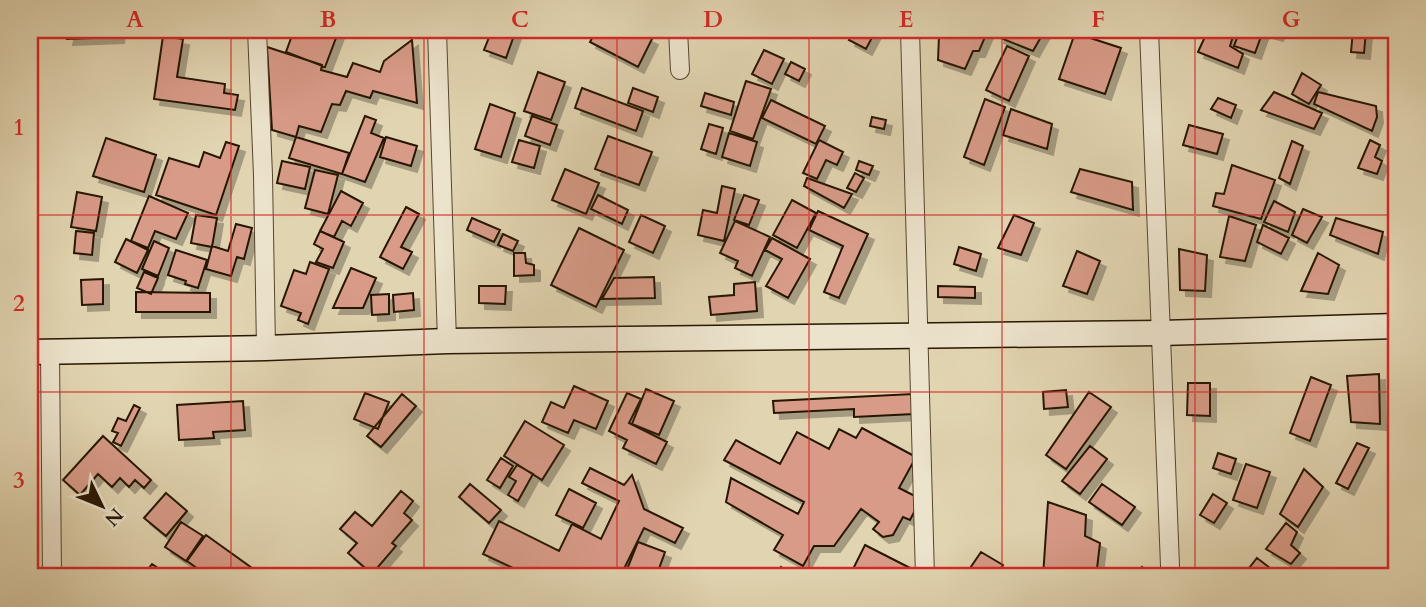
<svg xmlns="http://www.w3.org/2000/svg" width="1426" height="607" viewBox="0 0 1426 607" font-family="Cardo,serif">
<defs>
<filter id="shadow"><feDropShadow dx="6" dy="6" stdDeviation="0" flood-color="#0004"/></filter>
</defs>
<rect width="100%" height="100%" fill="#e1d4b0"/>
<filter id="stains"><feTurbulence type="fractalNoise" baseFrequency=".00286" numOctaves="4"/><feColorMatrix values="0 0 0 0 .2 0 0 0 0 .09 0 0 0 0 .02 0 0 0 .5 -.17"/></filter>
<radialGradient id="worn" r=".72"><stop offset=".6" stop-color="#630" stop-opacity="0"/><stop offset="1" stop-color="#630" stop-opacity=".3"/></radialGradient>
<path fill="#d89b88" stroke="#271601" stroke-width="2" filter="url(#shadow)" d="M69,30h50l-1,7 -51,2z
M294,30h45l-14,37 -39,-15z
M492,30h24l-10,28 -22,-8z
M596,30h38l18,9 -14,28 -48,-25z
M855,30h21l-10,19 -17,-9z
M943,30h45l-9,21h-6l-8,18 -27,-9 1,-24z
M1001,30h44l-12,21 -35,-14z
M1208,30h27l-5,16 13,8 -5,14 -40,-16z
M1240,30h39l-2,5 -14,-4 -8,22 -21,-7z
M1353,30l13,1 -2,22 -13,-1z
M1075,33l46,15 -16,46 -46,-15z
M163,36l20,3 -6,38 48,7 -1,9 14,2 -3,15 -81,-11z
M412,40l5,63 -44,-12 -3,7 -24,-7 -6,14 -8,-1 -11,28 -22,-6 -3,11 -24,-7 -5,-83 55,18 -1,5 26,7 6,-14 27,9 4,-11z
M1007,46l22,10 -20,45 -23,-11z
M764,50l20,9 -12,25 -20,-10z
M791,62l14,7 -6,12 -14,-7z
M538,72l27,10 -14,38 -27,-9z
M1302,73l19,12 -12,19 -17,-10z
M746,81l25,8 -18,50 -23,-8z
M582,88l61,23 -7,20 -61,-23z
M633,88l25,9 -5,15 -25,-9z
M1274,92l48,21 -8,16 -53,-19z
M1318,92l58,14 1,11 -5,14 -58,-27z
M705,93l29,9 -3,13 -30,-9z
M1218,98l18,7 -5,13 -20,-9z
M985,99l20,8 -21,58 -20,-8z
M771,100l54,26 -9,18 -54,-26z
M490,104l25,9 -14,44 -26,-8z
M1011,109l41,15 -5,25 -44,-14z
M365,116l11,4 -5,13 13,5 -19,44 -23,-8z
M532,116l25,9 -7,20 -25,-9z
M872,117l14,3 -2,9 -14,-3z
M709,124l14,4 -7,26 -15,-5z
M1189,125l34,9 -6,20 -34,-9z
M729,133l28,9 -7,24 -28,-9z
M608,136l44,16 -13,33 -44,-16z
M296,137l53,16 -7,21 -53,-16z
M386,137l31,9 -6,20 -31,-9z
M106,138l50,17 -12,37 -51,-16z
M519,140l21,6 -6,22 -22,-6z
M819,140l24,12 -6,13 -11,-5 -9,19 -14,-6z
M1370,140l10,5 -5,12 7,4 -5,13 -19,-6z
M1292,141l11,5 -13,38 -11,-6z
M226,142l13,4 -23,69 -60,-20 13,-37 30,9 5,-15 16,6z
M282,161l28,6 -5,22 -28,-6z
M859,161l14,5 -4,9 -13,-5z
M1232,165l43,15 -14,39 -48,-13 3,-13 8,1z
M565,169l34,14 -13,31 -34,-14z
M1080,169l52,13 1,28 -62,-18z
M315,170l23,5 -10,39 -23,-6z
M855,173l9,5 -8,14 -9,-4z
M807,178l45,16 -8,14 -40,-22z
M722,186l13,3 -11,52 -26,-6 5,-25 14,3z
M341,191l22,12 -12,23 -9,-5 -8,16 -14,-6z
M77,192l25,5 -6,34 -25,-4z
M598,195l30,15 -6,14 -31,-15z
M744,195l15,5 -10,25 -15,-5z
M149,196l39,17 -12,26 -21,-8 -7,17 -17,-7z
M792,200l24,13 -19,35 -24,-13z
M1274,201l21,11 -7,20 -24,-10z
M406,207l13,7 -18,33 11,5 -9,17 -23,-12z
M1303,209l19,8 -15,26 -15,-8z
M818,211l50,23 -29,64 -15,-6 19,-46 -34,-16z
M196,215l21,3 -5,29 -21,-4z
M641,215l24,11 -12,27 -24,-11z
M1014,215l20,8 -13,32 -23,-7z
M1229,216l27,9 -11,36 -25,-4z
M472,218l28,12 -6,12 -27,-12z
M1336,218l47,14 -5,22 -48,-19z
M735,221l35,16 -18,39 -17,-8 3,-7 -18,-8z
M236,224l16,4 -8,31 -7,-2 -6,19 -25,-7 6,-23 16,5z
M1263,225l26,13 -8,16 -24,-12z
M579,228l45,22 -28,57 -45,-22z
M76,231l18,2 -2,22 -18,-2z
M320,231l24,11 -11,26 -17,-6 7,-13 -9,-5z
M503,234l15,7 -5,10 -15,-6z
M772,238l38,21 -22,39 -22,-12 16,-27 -17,-9z
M126,239l22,11 -11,23 -22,-11z
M154,241l15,7 -11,28 -16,-7z
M959,247l22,7 -5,17 -22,-7z
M1179,249l28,6 -2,36 -25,-1z
M176,250l31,10 -9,28 -13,-4 1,-3 -18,-6z
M1077,251l23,10 -13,33 -24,-8z
M514,253h11l1,10 8,2v10l-20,1z
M1318,253l21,12 -11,29 -27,-3z
M310,262l19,7 -21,55 -10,-4 3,-7 -20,-7 13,-36 12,4z
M351,268l25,10 -13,30h-30z
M144,272l14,6 -7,16 -14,-6z
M654,277l1,21 -53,1 12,-21z
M103,279v25l-21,1 -1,-25z
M755,282l2,29 -46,4 -2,-18 25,-2v-11z
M479,286h27l-1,18 -26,-1z
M938,286l37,1v11l-37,-1z
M136,292l74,1v19h-74z
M413,293l1,17 -20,2 -1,-17z
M389,294v20l-17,1 -1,-20z
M1379,374l1,50 -29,-2 -4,-46z
M1311,377l20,8 -21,56 -20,-8z
M1188,383h22v33l-23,-1z
M574,386l34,15 -12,28 -22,-9 -6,13 -26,-11 9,-20 13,6z
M646,389l28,12 -15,34 -27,-11z
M1066,390l2,17 -24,2 -1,-17z
M1089,392l22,15 -45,62 -20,-14z
M365,393l24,9 -11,27 -24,-10z
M627,393l14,6 -12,24 38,19 -11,22 -33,-16 4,-8 -18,-9z
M402,394l14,12 -35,41 -14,-11z
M913,394l1,20 -60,3v-8l-80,4 -1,-12z
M243,401l2,29 -32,2 1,6 -35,2 -2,-35z
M134,405l6,3 -19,38 -8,-4 5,-9 -6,-2 6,-13 8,3z
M525,421l39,24 -22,35 -38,-24z
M862,428l54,29 -17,31 22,11 -11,21 -7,-3 -10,18 -10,2 -10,-8 6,-7 -18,-13 -27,37h-20l-11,20 -29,-16 9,-15 -57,-33 5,-24 67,36 6,-12 -80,-42 12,-20 44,24 17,-32 32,17 10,-20 17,9z
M103,436l48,44 -7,8 -9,-8 -6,7 -9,-9 -8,9 -14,-13 -18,21 -17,-15z
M1357,443l12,5 -21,41 -12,-6z
M1090,446l17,13 -27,35 -18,-13z
M1218,453l18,6 -5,15 -18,-6z
M501,458l12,8 -13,22 -13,-8z
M1246,464l24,8 -13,36 -24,-8z
M517,465l16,9 -15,27 -10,-6 8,-14 -7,-4z
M590,468l34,17 8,-10 12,34 39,19 -8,15 -31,-15 -24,49h-88l-49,-23 16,-33 60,30 13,-27 29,15 18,-38 -37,-18z
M1304,469l19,18 -25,40 -18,-13z
M470,484l31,26 -12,13 -30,-26z
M1102,484l33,23 -13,18 -33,-23z
M569,489l27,14 -13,25 -27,-13z
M401,491l12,10 -9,12 8,7 -20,23 4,3 -24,28 -24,-21 9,-10 -17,-14 15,-17 17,14z
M166,493l21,18 -21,25 -22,-18z
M1213,494l14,9 -13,20 -14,-8z
M1048,502l38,13 -1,21 15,7 -4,34h-53z
M181,522l22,14 -17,25 -21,-14z
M1286,523l11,9 -6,13 9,8 -9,11 -25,-15z
M206,535l46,33 -7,9h-18l-13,-9 -6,8 -21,-15z
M638,542l27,10 -9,25h-32z
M865,545l51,26 -3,6h-64z
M981,552l22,13 -8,12h-31z
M1257,558l25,19h-40z
M152,564l19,13h-29z
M781,567l13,10h-20z
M1142,567l13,10h-21z"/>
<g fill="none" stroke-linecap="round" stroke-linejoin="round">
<g stroke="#56462d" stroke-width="20">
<path id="street" d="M257,30l6,145 3,173
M437,30l10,311
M678,30l2,40
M910,30l15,547
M1149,30l21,536
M50,352l2,225"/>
</g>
<g stroke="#271601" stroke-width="27">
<path id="secondary" d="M30,352l236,-4 181,-7 714,-8 235,-7"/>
</g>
<use href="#street" stroke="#ece3cc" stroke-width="18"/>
<use href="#secondary" stroke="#ece3cc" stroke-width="24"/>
</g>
<path fill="none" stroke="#d62828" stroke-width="2" stroke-opacity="0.55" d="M231,30v547M424,30v547M617,30v547M809,30v547M1002,30v547M1195,30v547M30,215h1366M30,392h1366"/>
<rect width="1426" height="607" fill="none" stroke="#e1d4b0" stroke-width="77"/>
<g transform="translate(102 506) rotate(133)" stroke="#ece3cc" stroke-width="5" paint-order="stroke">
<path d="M0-5L12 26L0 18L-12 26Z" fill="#271601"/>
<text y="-10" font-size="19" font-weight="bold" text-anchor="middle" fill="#271601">N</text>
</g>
<rect x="38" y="38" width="1350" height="530" fill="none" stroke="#d62828" stroke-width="2.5"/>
<g font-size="23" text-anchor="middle" font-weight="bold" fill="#d62828">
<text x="135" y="27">A</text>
<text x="328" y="27">B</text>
<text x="520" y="27">C</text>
<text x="713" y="27">D</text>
<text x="906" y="27">E</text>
<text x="1098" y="27">F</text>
<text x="1291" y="27">G</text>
<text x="19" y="135">1</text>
<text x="19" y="311">2</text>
<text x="19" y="488">3</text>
</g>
<rect width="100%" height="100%" filter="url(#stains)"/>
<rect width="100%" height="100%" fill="url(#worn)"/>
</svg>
